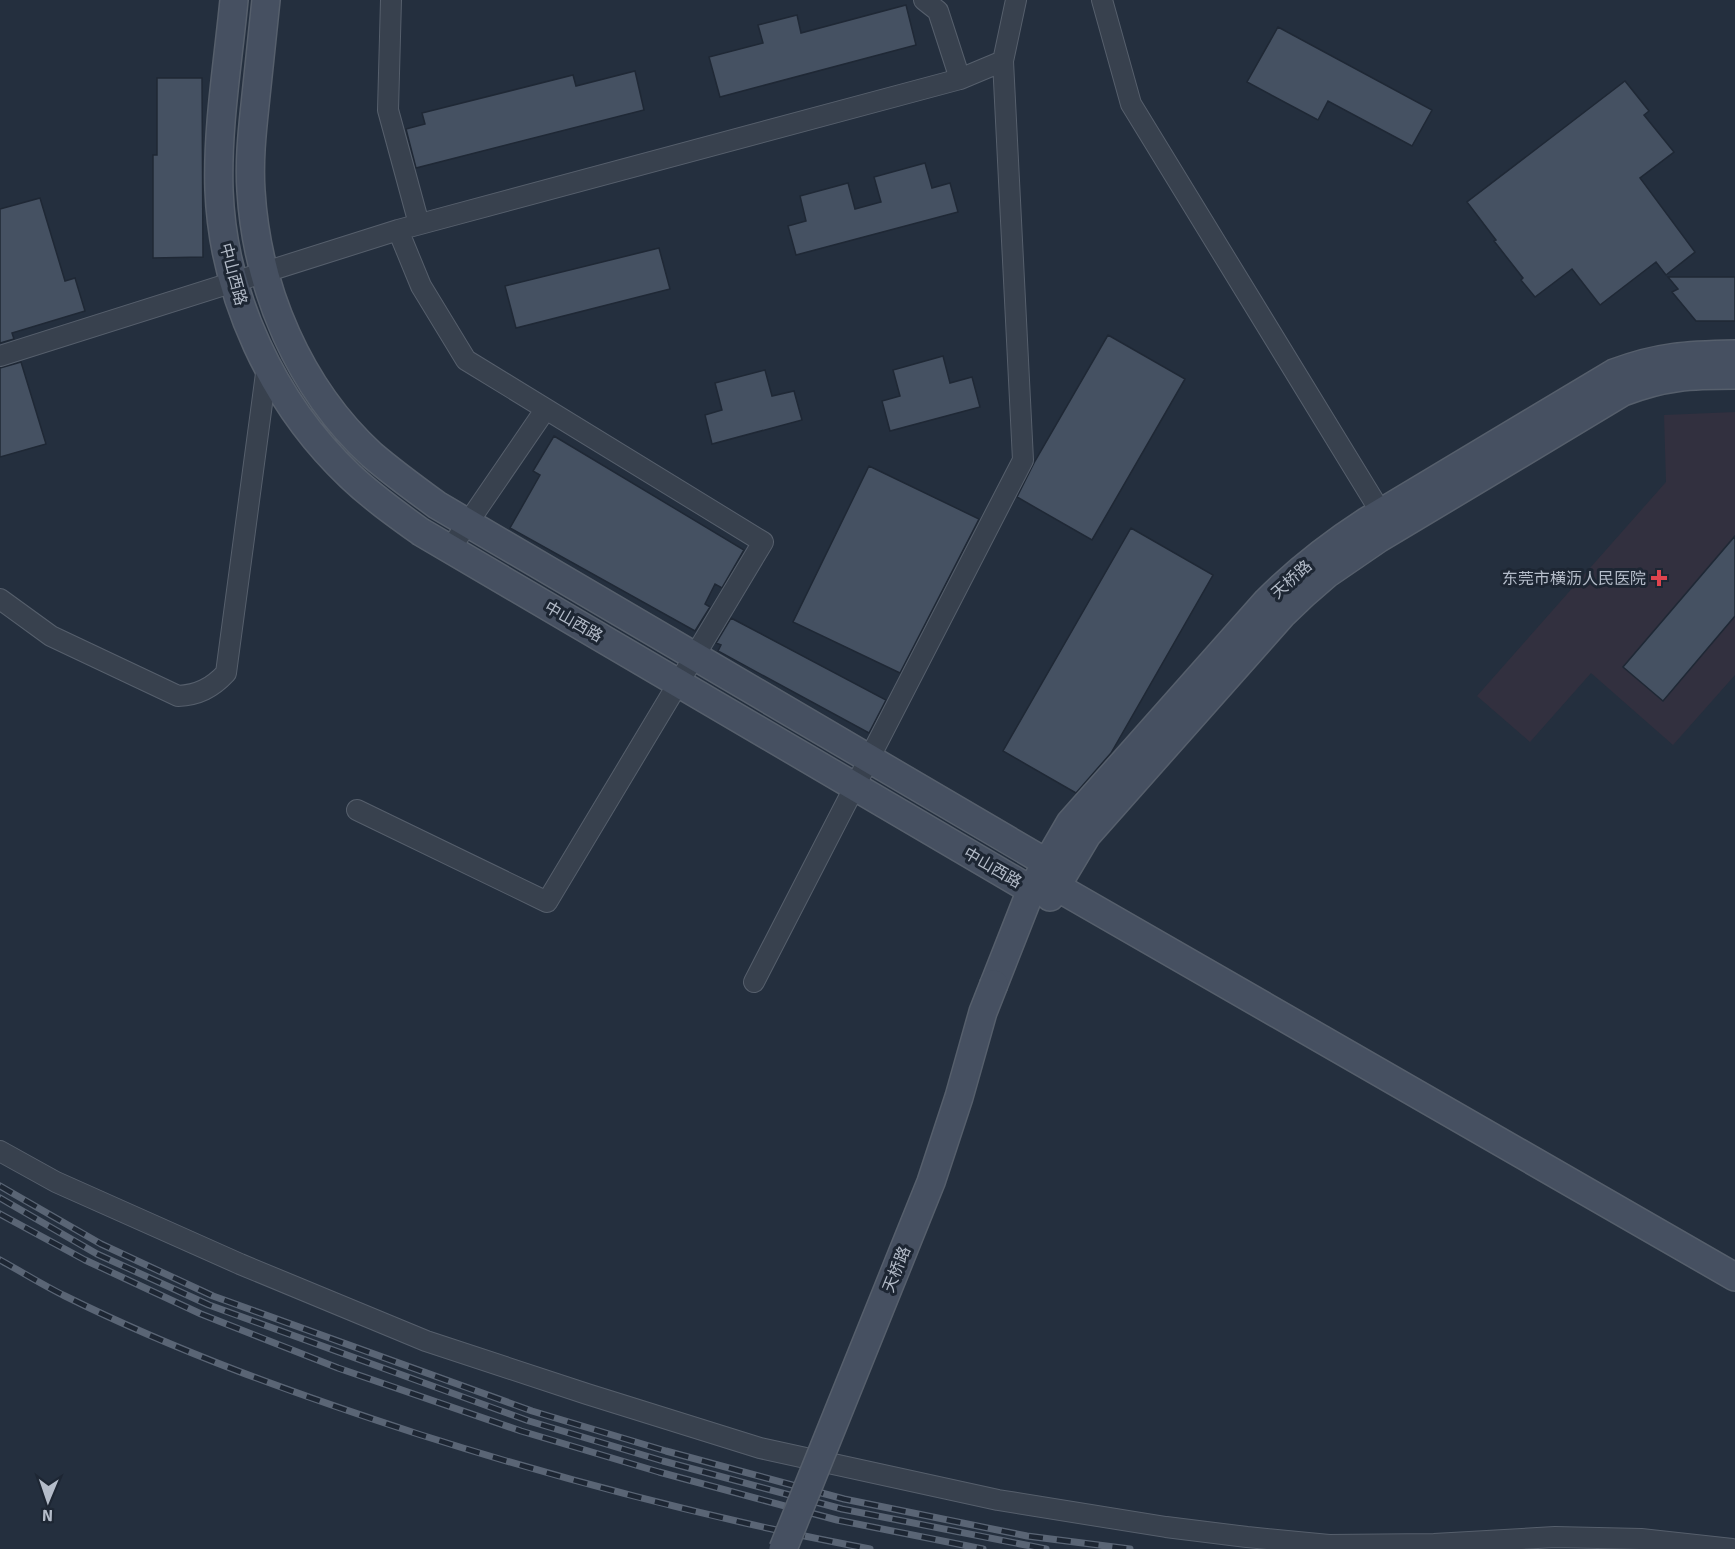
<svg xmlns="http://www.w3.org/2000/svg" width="1735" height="1549" viewBox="0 0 1735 1549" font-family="Signika,'Noto Sans SC',sans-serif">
<rect width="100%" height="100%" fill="#242f3e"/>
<path fill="#32303f" d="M1735,412v263l-62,70 -82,-72 -61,69 -53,-46 189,-214 -2,-67z"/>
<path fill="#455162" stroke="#1f2835" stroke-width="1.5" d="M906,5l10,40 -196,52 -11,-40 54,-14 -5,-18 39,-10 4,18z
M1278,27l154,83 -20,36 -84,-45 -10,19 -71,-38z
M635,71l9,39 -228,58 -10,-39 19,-5 -3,-11 151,-38 3,11z
M157,78h45l1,179 -50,1v-103h4z
M1625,81l24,30 -5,4 30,37 -34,26 55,74 -29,23 -10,-13 -56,43 -28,-36 -37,28 -14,-17 2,-2 -29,-37 2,-1 -29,-38z
M925,163l7,25 18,-5 8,29 -162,43 -8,-29 18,-5 -6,-25 48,-13 7,26 26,-7 -7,-25z
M40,198l25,83 10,-3 10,33 -73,22 2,6 -14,4v-134z
M659,248l11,41 -154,39 -11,-42z
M1668,277h67v44h-39l-24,-29 6,-3z
M1108,335l77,44 -93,161 -75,-43 18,-36z
M943,356l7,27 22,-6 8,30 -90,24 -8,-30 18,-5 -7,-26z
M21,362l25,82 -46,13v-89z
M765,370l7,26 22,-5 8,29 -90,24 -7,-29 17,-5 -7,-27z
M554,436l190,114 -22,38 -7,-4 -10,20 5,3 -15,24 -185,-103 30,-53 -7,-4z
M869,466l110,53 -79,154 -107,-51z
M1131,528l82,47 -102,178 -35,40 -73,-42z
M1735,536v80l-72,85 -40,-34z
M731,618l155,82 -17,33 -151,-82 3,-6 -5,-2z"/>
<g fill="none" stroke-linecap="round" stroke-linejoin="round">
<g stroke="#565f6c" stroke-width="22">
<path id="street" d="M391,0l-3,110 31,114
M924,0l14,11 22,68
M1102,0l29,104 257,420
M0,356l398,-126 562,-151 43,-18
M450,549l95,-139
M0,599l51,37 127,60c20,-1 34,-8 48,-23l41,-307
M357,810l190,92 216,-360 -297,-182 -45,-74 -23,-56
M754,982l269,-522 -20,-399 13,-61
M0,1151l56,31 184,82 186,77 161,53 173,54 238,52 168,27 81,10 82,8 105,-1 121,-7 86,2 91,10"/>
</g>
<g stroke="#565f6c" stroke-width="30">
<path id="secondary" d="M234,0c-6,63 -17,127 -15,190 4,106 54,213 131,286 22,21 46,38 71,56l610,358 26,-3
M266,0c-4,35 -7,70 -11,105 -3,28 -6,57 -4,86 6,98 48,197 121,264 21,18 43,34 65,50l610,358 10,24
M1057,887l678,390
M1050,897l37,-62 195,-220 22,-21 23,-20 51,-35 245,-147c41,-16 68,-17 112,-17
M994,984l37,-94 39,-67 197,-222c31,-31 63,-56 100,-80l247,-148c45,-17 73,-18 121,-19"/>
</g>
<use href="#street" stroke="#38414e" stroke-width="20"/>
<use href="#secondary" stroke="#465061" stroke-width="27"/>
<g stroke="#5a6575" stroke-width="7">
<path id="rail" d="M0,1186l101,58 112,52 319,115 134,40 178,48 183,37 103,13
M0,1198l97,56 112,51 320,116 134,40 179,48 204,40
M0,1214l85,46 116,54 137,54 183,63 138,41 178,48 146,29
M0,1260c22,12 43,25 65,36 113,56 233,99 353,138 148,47 299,86 452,115"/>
</g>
<use href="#rail" stroke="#1d2633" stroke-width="4.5" stroke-dasharray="14" stroke-linecap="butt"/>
<g stroke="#565f6c" stroke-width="30" stroke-linecap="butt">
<path id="secondary-bridge" d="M783,1549l148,-367 28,-85 24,-85 11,-28"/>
</g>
<use href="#secondary-bridge" stroke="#465061" stroke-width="27"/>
</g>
<path fill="#e0444e" stroke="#1d2633" stroke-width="2" d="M1656 569h6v6h6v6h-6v6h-6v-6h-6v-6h6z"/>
<g text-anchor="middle" stroke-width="6" stroke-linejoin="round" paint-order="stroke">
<g font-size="16" fill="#b4bcc9" stroke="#1d2633">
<text transform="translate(234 274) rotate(75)" y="6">中山西路</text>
<text transform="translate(1291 579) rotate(-42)" y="6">天桥路</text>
<text transform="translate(574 621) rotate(30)" y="6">中山西路</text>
<text transform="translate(993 867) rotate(30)" y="6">中山西路</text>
<text transform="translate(896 1269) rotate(-68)" y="6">天桥路</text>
</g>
<g font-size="16" fill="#b4bcc9" stroke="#1d2633" text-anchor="end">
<text x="1646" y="584">东莞市横沥人民医院</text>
</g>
</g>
<g transform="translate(48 1501) rotate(182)" stroke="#1d2633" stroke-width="4.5" paint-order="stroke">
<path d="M0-4.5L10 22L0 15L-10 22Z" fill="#b4bcc9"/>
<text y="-9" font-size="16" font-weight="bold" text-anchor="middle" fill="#b4bcc9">N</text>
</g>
</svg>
